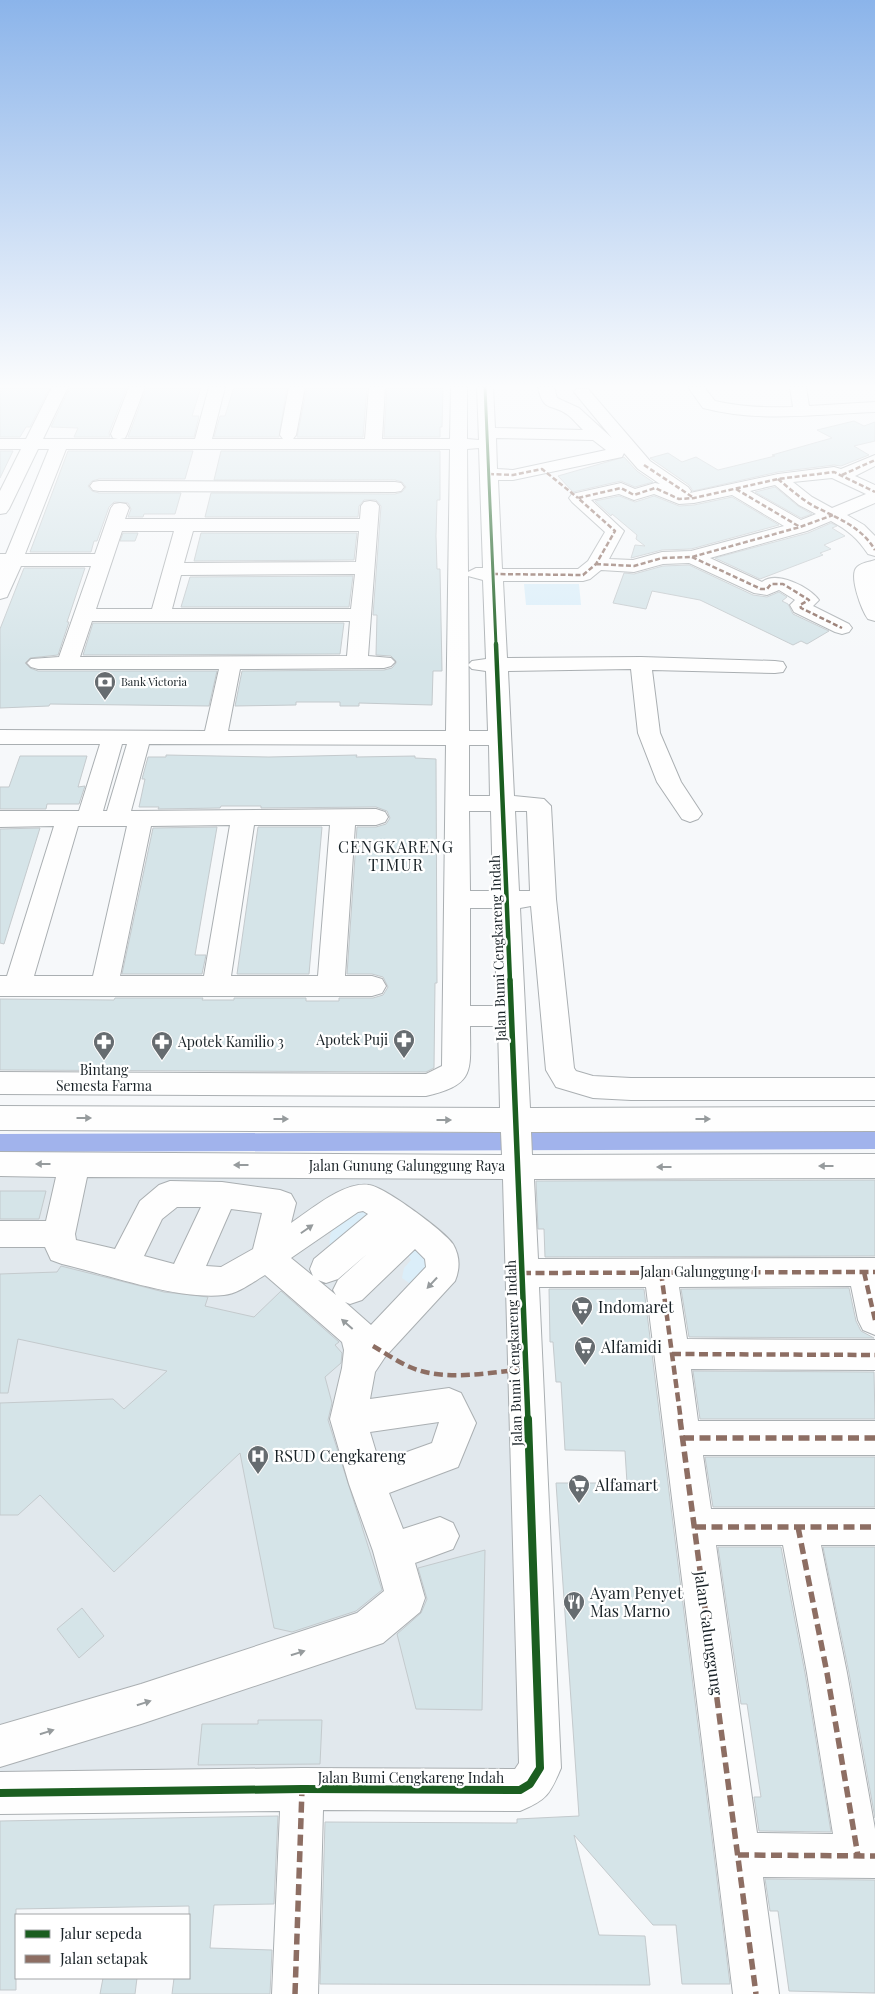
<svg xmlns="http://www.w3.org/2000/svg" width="875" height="1994" viewBox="0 0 875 1994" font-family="'Playfair Display',serif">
<rect width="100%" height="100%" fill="#f6f8fa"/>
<path fill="#e1e8ed" d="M0,1177h505l20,597h-525z"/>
<path fill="#dbeef9" d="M524,584h55l2,21h-55z
M383,1208l-54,41 1,-13 8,-22z
M399,1240l35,13 -19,34 -13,-9 2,-10 7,-8z"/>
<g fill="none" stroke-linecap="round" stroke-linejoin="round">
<path fill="#a1b3ec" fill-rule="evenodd" d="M875,1131v18l-875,3v-18z"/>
</g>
<path fill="#d5e4e8" stroke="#c4cacd" d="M0,387h50l-20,40h-4l-6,10h-20z
M70,387h57l-18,46 1,4h-36l4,-9 -27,-1z
M147,387h54l-9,29h7l-5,21h-66z
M234,387h53l-8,50h-65l6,-21h5z
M307,387h60l-4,50h-66z
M387,387h56l-1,40h-2v10h-56z
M854,421l10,5 11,-4v19l-21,5 15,9 -28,11 -7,-1 -56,7 -85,19 -4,-6 -39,-27 18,-5 14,9 14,-5 22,13 57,-14 -3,-1 60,-17 -15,-8z
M0,451h13l-13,27z
M68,451h125l-8,28h-86l-7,2 -4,5 4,5 7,2h82l-6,21h-31l-1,3h-15l3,-8 -3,-6 -14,-1 -5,5 -12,34h-3l-3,11h-61z
M221,451h219v49h-3l-1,36 1,33h3l2,102h-9l-1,34 -73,-2v3h-19v-4h-44v3l-61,1 7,-35 142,-1 8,-2 4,-5v-2l-5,-5 -15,-1 1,-40h-4l8,-109 -5,-6h-12l-5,6 -1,11h-153l6,-24 184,1 7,-2 4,-5 -4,-5 -7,-2h-181z
M624,457l13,14 16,11 -18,5 -14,-6 -48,11 -15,-16z
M775,487l23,19 14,8 -11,4 -46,-26z
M619,496l16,6 19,-6 25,10 15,-1 38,-8 47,28 -88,24 -29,1 -31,8 4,-13 10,1 -9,-7 1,-4 -25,-21 -1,2 -16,-15z
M831,523l6,3 -5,2 13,8 -21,9 7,4 -11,4 3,2 -63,24 -45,-21 93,-25z
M123,533h15l-3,8h-15z
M201,533h156l-3,27 -160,1z
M689,565l64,30 14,2 12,-5 8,5 -5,4 6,3 5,10 36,17 -22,13 -6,-3 -8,4 -93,-45 -48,-9 -6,18 -33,-6 11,-30 10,1 29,-8z
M24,568h61l-18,54h2l-11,33 -28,3 -5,5 5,5 8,3h179l-8,35 -159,-2 -1,2 -49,2v-79z
M353,576l-4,31h-168l9,-30z
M93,623h251l-4,31 -257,1z
M166,755l103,2 88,-2 -1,2 59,-1v2l21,1 1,224h-2l-1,85 -8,4 -426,-2v-71l114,1 1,-2h88l-1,2h32v-2h72v3h33v-3h34l10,-3 5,-8 -5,-10 -11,-3h-25l10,-147h19l10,-3 4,-6 -3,-7 -11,-4 -115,1v-2h-40l-1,2 -62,1 1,-2h-20l6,-28h-3l6,-22h18z
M20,756h67l-9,31 7,-1 -6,18h-32l-1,5h-46v-22h9z
M217,827l-22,128h11l-4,19h-80l31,-146z
M258,827h64l-13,147h-72z
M40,828l-36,116 -4,-1v-114z
M875,1180v76l-330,1 -1,-28h-6l-2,-48z
M0,1191h46l-7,28h-39z
M61,1266l103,26 44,5 -3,9 49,11 27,-26 58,51 -4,3 7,8 -1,10 -16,14 7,26 -4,17 54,170 -26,21 -64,21 -18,-4 -34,-175 -126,119 -74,-77 -22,20h-18v-112l113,-4 11,10 43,-38 -149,-32 -10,54h-8v-119l57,-2z
M849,1288l7,33 5,10 13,7 -185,-1 -8,-48z
M549,1289h95l86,695h-48l-6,-59h-23l-79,-90 25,100 46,1 5,49 -330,-1 5,-162 192,1v-4l62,-3 -23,-333h71l-2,-32 -60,-1 -4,-68h-5l-3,-40h-3z
M693,1371l181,1 1,47h-175z
M705,1457h170v50h-162z
M718,1547h63l24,126 26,159 -72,-1 -5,-34h7l-14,-93h-6z
M823,1547h52v271l-26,-145z
M485,1550l-3,160 -66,-1 -19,-75 24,-21 6,-14 -9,-31z
M82,1608l22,28 -25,22 -22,-29z
M258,1720h64l-2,44 -122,1 4,-41h56z
M278,1816l-4,88 -60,1 -4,43 62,2 -2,44h-98l2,-16h15v-72l-173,3v81h-16v-169z
M765,1879l110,1v113l-86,-2 -11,-80h-8z
M103,1978h34l-2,16h-35z"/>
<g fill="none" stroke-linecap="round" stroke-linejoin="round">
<g stroke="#aaafb2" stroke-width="2">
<path id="minor" d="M52,387h16l-25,52h75l-5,-1 -2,-4 18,-47h16l-18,47 -2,4 -5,1h75l14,-52h16l-13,52h71l-3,-4 9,-48h16l-9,48 -3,4h72l4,-52h16l-3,52h68l1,-52h16v52l12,1 -2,-53h16l2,41 88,2c-5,-5 -10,-11 -15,-15 -17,-13 -24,-1 -30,-28h16l3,11 22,10 33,30 -38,-46 2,-3h12l62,72 38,26 3,4 -1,2 88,-19 56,-7 7,2 34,-14v11l-20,10 20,9v18l-28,12 17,10 11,11v20l-7,-2c-10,-15 -20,-24 -37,-33l-24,10 -97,27 52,24c14,-12 48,5 57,18l-6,6 36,18 3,4 -3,4 -7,2 -7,-2 -41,-20 -4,-7 5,-5 -16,-10 -12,5 -13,-2 -65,-30 -26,1 -29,8 -33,-2 -11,9 -7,2h-80l4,77 134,-1 134,4 8,1 3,5 -3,5 -8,1 -123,-3 8,63 21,49 21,32 -4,5 -8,3 -8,-3 -25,-37 -19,-49 -7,-64 -123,2 6,125 30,3 7,7 5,93 18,169 2,3 17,5 38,2h244v22h-244l-38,-2 -37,-11 -10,-17 -15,-164 -11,2 10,200 345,-1v24l-344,1 1,23 343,-1v24l-341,1 4,80 337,-1v77l-12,-5 -5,-10 -7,-34 -172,1 8,52 188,1v30l-184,-1 7,52h177v34h-172l8,54h164v36h-54l26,128 28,156v49l-112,-1 16,117h-46l-87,-707h-107l22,481c-11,26 -14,32 -41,43l-197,-1 -5,184h-46l8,-183 -280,3v-42l302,-4 213,1 4,-6 -16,-584 -416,-2 -12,57 1,6 39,9 25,-48 19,-16 11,-4 52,1 58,8 11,4 5,9 -5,20c20,-13 53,-42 78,-38 16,2 75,46 84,59 7,12 7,25 2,37l-70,76 -10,15 -5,27 79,-11 12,5 15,30 -18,44 -69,26 14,36 37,-12 13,6 6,13 -6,13 -38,14 10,35 -5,14 -37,31 -242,81 -141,43v-42l141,-41 216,-71 27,-22 -11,-40 -24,-67 -19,-65 12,-51 2,-18 -2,-8 -77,-67c-12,7 -27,19 -41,20 -47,5 -115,-20 -162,-31l-11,-4 -6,-13h-45v-26h46l10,-44 -56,-1v-24l502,3 -1,-23 -501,-2v-24l500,2 -2,-82h-28c0,46 6,58 -44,70l-426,-2v-22l426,2 16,-8 4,-321 -297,-1 -18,67 245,-2 9,3 3,5 -3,5 -9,3h-21l-10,151h27l10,3 4,7 -4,7 -10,3h-372v-20h7l47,-150 -54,1v-16h79l21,-67h-100v-14l205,1 14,-62h-181l-7,-2 -4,-4 4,-4 28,-2 32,-91h-70l-14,31 -7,2v-45h6l43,-105h-11l-29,60 -3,4 -6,1v-23l21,-42h-21v-10h26zM496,438l97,2 13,10 -93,20 -16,-1zM479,448l4,120h-7l-8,4 -1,-123zM66,449h384l-4,282h-218l12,-62 144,-1 7,-2 4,-4 -4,-4 -23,-2 11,-150 -3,-4 -6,-1 -6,1 -3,4 -1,13h-235l4,-11 -3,-4 -6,-1 -6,1 -3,4 -16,46h-70zM624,453l14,16 22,15 -5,-1 -20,6 -14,-6 -49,11 -3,4 3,4 33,30 -17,29 -10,8h-76l-4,-89h15l109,-23zM832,478l34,16 -34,14 -20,-11 -19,-15zM775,485l24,20 17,9 -15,6 -51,-29zM619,494l15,6 20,-6 25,10 15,-1 38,-8 52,31 -93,25 -29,1 -29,8 -24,-1 15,-28 -33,-31zM122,531h52l-22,78h-56zM193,531h166l-3,31 -172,1zM355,574l-4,35h-179l9,-34zM468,576l15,4 3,79 -14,2 -4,4 4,4 14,2 2,60h-19zM92,621h258l-3,35 -267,1zM122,744h5l-20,67h-4zM469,745h20l1,51h-21zM469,811h22l2,80h-23zM515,811h12l3,80h-11zM230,825l-26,151h-84l31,-150zM254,825h76l-12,151h-87zM78,826h49l-34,150h-59zM470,908h24l3,98h-27zM177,1207h24l-27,57 -30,-8 18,-37zM231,1209l31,4 -9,36 -32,18 -15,-1zM363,1211l5,3 -54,45 -4,10 3,7 -22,-18 67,-46zM415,1249l10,10 1,8 -55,58 -26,-23 5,2 12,-4zM367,1254l-29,26 -5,10 3,5 -18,-15 8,3 12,-4zM439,1422l-7,21 -53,19 -9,-30zM716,1545h67l24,128 26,161 -76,-1z
M688,387h16l11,14c26,6 52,7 78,6l-3,-20h16l3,19 66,-4v10c-58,2 -115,11 -172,-4z
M99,481l296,1 6,1 3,4 -3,4 -6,1 -296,-1 -6,-1 -3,-4 3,-4z
M875,560v61l-7,-2c-6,-8 -20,-44 -11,-52 4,-4 12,-5 18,-7z"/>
</g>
<use href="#minor" fill="#fefefe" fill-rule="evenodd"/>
<path stroke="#8d6e63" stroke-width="2.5" stroke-dasharray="5 2.5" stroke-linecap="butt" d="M644,465l50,33
M489,474l24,1 29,-6 36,29
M842,475l33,-15
M778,479c11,9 22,19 34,26 24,13 48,20 63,45
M736,489l64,38
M692,557l69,32h6l4,-5h12l26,16 -9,5 1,3 41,20
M596,564l38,2 28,-8 30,-1 108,-30 33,-12
M493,574l90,1 13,-11 19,-33 -37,-33 43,-10 13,7 21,-7 24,11 15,-1 84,-19 56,-7 41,20"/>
<path stroke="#8d6e63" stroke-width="4.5" stroke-dasharray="9 4.5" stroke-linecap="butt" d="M661,1272l20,149
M864,1272l11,48
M522,1273l353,-1
M373,1346c14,8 29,19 45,24 34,11 73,2 108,-1
M672,1354l203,1"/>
<path stroke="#8d6e63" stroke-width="5.5" stroke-dasharray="11 5.5" stroke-linecap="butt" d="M680,1419l76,575
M683,1438h192
M695,1527h180
M798,1527l29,146 31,183
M738,1855l137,1
M295,1994l7,-205"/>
<g stroke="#fff" stroke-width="5">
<path id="cycleway-far3" d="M485,387l11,258"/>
</g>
<g stroke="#fff" stroke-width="7">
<path id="cycleway-far2" d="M496,644l14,337"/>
</g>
<g stroke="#fff" stroke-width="9">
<path id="cycleway-far1" d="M510,980l18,441"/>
</g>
<g stroke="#fff" stroke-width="11">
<path id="cycleway" d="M0,1793l302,-4 218,1 10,-6 10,-16 -12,-349"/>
</g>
<use href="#cycleway-far3" stroke="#1b5e20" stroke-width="3"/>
<use href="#cycleway-far2" stroke="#1b5e20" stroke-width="4.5"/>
<use href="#cycleway-far1" stroke="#1b5e20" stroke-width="5.5"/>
<use href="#cycleway" stroke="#1b5e20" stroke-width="8"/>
</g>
<defs><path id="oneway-solid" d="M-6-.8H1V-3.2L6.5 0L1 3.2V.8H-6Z" transform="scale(1.25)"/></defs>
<g fill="#969b9d">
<use href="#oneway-solid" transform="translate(84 1118)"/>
<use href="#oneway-solid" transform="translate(281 1119)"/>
<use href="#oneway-solid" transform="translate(703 1119)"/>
<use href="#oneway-solid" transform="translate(444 1120)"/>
<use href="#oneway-solid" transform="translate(43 1164) rotate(-180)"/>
<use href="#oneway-solid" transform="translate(241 1165) rotate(-180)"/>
<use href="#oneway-solid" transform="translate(826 1166) rotate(180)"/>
<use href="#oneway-solid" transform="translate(664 1167) rotate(180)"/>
<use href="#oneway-solid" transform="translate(307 1229) rotate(-35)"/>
<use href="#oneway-solid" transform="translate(432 1283) rotate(133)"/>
<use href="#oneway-solid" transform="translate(347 1324) rotate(-139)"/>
<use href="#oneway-solid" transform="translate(298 1653) rotate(-18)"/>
<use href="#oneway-solid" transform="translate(144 1703) rotate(-17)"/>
<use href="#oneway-solid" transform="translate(47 1732) rotate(-17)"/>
</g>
<linearGradient id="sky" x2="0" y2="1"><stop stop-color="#8bb4ea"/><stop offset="0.58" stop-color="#fbfcfd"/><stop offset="1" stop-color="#fbfcfd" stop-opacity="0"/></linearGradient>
<rect width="875" height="666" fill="url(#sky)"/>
<defs>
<g id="bank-pin" transform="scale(1.125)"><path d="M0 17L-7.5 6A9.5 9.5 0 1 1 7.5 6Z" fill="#666c70" stroke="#fff"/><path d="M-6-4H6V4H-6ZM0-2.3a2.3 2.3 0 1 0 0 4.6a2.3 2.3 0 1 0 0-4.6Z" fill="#fff"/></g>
<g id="pharmacy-pin" transform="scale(1.125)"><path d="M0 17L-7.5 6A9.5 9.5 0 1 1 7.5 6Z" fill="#666c70" stroke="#fff"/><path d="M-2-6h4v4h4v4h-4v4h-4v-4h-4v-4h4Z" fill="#fff"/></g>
<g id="supermarket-pin" transform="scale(1.125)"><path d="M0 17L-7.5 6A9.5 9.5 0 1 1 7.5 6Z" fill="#666c70" stroke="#fff"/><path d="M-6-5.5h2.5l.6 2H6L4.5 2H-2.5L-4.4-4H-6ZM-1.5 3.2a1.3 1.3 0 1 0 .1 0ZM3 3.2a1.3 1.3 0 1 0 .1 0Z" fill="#fff"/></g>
<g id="hospital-pin" transform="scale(1.125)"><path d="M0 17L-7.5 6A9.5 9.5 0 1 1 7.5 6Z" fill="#666c70" stroke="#fff"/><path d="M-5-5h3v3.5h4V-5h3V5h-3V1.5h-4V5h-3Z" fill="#fff"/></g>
<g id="restaurant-pin" transform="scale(1.125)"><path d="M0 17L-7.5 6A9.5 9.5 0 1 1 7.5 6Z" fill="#666c70" stroke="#fff"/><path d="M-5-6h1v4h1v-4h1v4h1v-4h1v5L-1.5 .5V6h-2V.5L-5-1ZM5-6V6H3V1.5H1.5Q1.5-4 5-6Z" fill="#fff"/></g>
</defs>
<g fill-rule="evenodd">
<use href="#bank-pin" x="105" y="682"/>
<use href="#pharmacy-pin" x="404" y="1040"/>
<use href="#pharmacy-pin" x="104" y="1042"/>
<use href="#pharmacy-pin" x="162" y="1042"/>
<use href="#supermarket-pin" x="582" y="1307"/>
<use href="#supermarket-pin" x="585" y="1347"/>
<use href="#hospital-pin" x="258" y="1456"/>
<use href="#supermarket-pin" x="579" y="1485"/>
<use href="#restaurant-pin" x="574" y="1602"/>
</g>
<g text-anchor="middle" stroke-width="4.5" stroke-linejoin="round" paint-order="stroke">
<g font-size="11" fill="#182126" stroke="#fff" text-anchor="start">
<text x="121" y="686">Bank Victoria</text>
</g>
<g font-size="14" fill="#182126" stroke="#fff">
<text transform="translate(498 948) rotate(-92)" y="5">Jalan Bumi Cengkareng Indah</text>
<text x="407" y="1171">Jalan Gunung Galunggung Raya</text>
<text x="699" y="1277">Jalan Galunggung I</text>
<text transform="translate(514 1353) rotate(-92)" y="5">Jalan Bumi Cengkareng Indah</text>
<text x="411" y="1783">Jalan Bumi Cengkareng Indah</text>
</g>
<g font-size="14" fill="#182126" stroke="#fff" text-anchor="end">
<text x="388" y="1045">Apotek Puji</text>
<text x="178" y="1047" text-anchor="start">Apotek Kamilio 3</text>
<text x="104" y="1075" text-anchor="middle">Bintang<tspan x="104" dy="16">Semesta Farma</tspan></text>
</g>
<g font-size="16" letter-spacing="1" fill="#182126" stroke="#fff">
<text x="396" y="853">CENGKARENG<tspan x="396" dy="18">TIMUR</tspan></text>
</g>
<g font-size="16" fill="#182126" stroke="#fff" text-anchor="start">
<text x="598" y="1313">Indomaret</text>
<text x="601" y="1353">Alfamidi</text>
<text x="274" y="1462">RSUD Cengkareng</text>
<text x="595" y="1491">Alfamart</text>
<text x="590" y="1599">Ayam Penyet<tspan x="590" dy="18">Mas Marno</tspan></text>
</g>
<g font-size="16" fill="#182126" stroke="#fff">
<text transform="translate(709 1633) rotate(82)" y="6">Jalan Galunggung</text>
</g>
</g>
<rect x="15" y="1914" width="175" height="65" fill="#ffffff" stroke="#a3a6a8"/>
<rect x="25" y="1930" width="25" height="8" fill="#1b5e20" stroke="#a3a6a8"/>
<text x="60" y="1939" font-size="15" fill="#182126">Jalur sepeda</text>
<rect x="25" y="1955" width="25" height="8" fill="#8d6e63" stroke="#a3a6a8"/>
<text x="60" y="1964" font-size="15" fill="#182126">Jalan setapak</text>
</svg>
